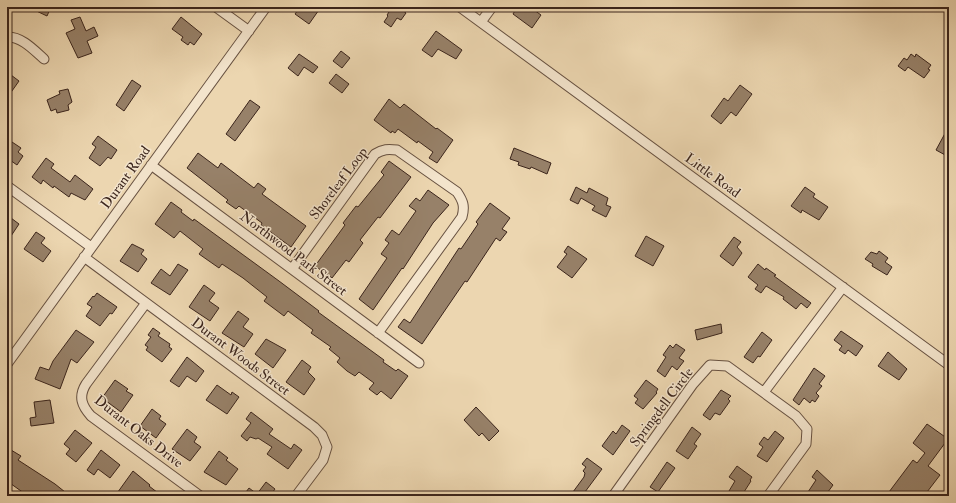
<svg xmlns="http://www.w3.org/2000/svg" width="956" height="503" viewBox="0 0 956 503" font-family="'IM FELL Double Pica',serif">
<rect width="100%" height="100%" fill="#ecd6b0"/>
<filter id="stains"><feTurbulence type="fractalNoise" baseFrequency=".005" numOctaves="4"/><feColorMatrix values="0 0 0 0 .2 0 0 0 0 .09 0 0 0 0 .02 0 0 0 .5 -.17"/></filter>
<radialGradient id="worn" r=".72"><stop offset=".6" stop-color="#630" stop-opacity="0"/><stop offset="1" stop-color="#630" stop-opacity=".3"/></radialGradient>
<path fill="#978169" stroke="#3b251c" d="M28,7h23l-4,9z
M300,7h21l-12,17 -14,-10z
M382,7h16l8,6 -5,7 -4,-2 -6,9 -7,-5 4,-6 -1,-1 2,-3z
M523,7h7l11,8 -9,13 -19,-14 3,-5 4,2z
M80,17l6,14 8,-4 4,9 -11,5 5,12 -14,5 -12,-25 9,-4 -4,-9z
M181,17l21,17 -8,11 -4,-3 -2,3 -7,-5 2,-3 -11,-8z
M436,31l26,19 -6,9 -18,-10 -6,8 -10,-7z
M341,51l9,7 -8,10 -9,-7z
M299,54l19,13 -5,6 -9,-6 -6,9 -10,-8z
M911,54l4,3 1,-3 15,11 -3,4 2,1 -6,8 -16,-11 -3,4 -7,-5 6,-8 3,2z
M7,72l12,9 -12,17z
M336,74l13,10 -7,9 -13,-10z
M132,80l9,6 -17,25 -8,-6z
M740,85l12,9 -16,22 -5,-4 -10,12 -10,-8 13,-18 4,3z
M68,89l4,13 -4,3 1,5 -12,3 -1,-4 -5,2 -4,-11 13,-6 -1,-3z
M389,99l11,9 4,-4 32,25 1,-1 16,12 -16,23 -8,-5 4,-6 -15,-11 -1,2 -19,-14 -3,4 -3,-2 -1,2 -17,-13z
M250,100l10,7 -25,34 -9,-7z
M949,126v25l-2,5 -11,-6z
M98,136l19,14 -6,9 -3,-2 -8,9 -11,-8 7,-11 -4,-3z
M12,142l9,6 -3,4 5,4 -6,9 -10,-7v-10z
M514,148l37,15 -4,11 -16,-7 -1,2 -12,-4 1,-3 -9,-3z
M198,153l20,15 3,-5 33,25 4,-5 8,6 -4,5 44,32 -15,21 -30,-22 1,-2 -23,-17 -3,3 -10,-7 2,-2 -41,-32z
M46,158l8,6 -3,4 19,14 5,-7 18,14 -8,11 -14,-7 -2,4 -15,-11 -1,2 -10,-8 -2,4 -9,-7z
M389,161l22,16 -31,41 -2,-1 -18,23 3,3 -14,19 -3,-2 -14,18 -17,-12 30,-41 -2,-2 13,-17 2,1 26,-32 -3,-3z
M576,187l11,6 2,-5 19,10 -2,7 5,2 -5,10 -14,-7 3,-4 -14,-8 -3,6 -8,-4z
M805,187l10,7 -2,3 15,10 -9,13 -17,-10 -1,3 -10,-7z
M428,190l21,15 -16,18 -30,46 -1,-1 -29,42 -14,-11 28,-41 -6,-4 8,-11 -4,-3 7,-10 7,5 17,-24 -7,-5 7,-8 4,3z
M171,202l11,8 -1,2 12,9 1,-2 85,62 40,30 -1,1 66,48 -1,2 13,9 2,-2 10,7 -17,23 -10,-8 -4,4 -8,-6 5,-6 -15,-11 -4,4 -8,-5 -10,-9 3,-4 -11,-9 2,-2 -20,-14 2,-3 -25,-19 -4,5 -20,-15 3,-4 -24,-19 -21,-14 -3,4 -20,-14 4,-5 -23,-18 -6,7 -19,-14z
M490,203l20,15 -8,11 5,3 -7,9 -4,-3 -29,44 -2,-1 -43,63 -24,-17 6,-8 6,4 49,-75 2,1 17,-25 -2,-2z
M7,215l12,9 -8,12 -4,-3z
M36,232l9,6 -4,5 10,8 -8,11 -19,-13z
M646,236l18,10 -11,20 -18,-10z
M734,237l7,5 -4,5 5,6 -9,13 -13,-10z
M132,244l12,6 -3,4 6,5 -9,13 -18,-11z
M568,246l19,13 -15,19 -15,-11 10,-13 -3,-2z
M879,251l9,7 -3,4 7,5 -5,8 -15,-9 1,-2 -8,-5 6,-7 6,2z
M178,264l10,6 -18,25 -19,-12 10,-14 9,7z
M758,264l7,6 1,-2 10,7 -2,1 37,27 -4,5 -6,-5 -5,6 -13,-10 1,-2 -18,-11 -5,7 -6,-4 3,-4 -10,-8z
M204,285l11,8 -6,8 10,7 -9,13 -21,-14z
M97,293l20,14 -5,7 -2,-1 -10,13 -14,-10 6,-9 -5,-3 6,-8 1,1z
M238,311l11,8 -6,8 10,7 -9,13 -22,-14z
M721,324l1,9 -25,7 -2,-10z
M153,328l7,5 -2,3 12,8 -1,3 3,2 -10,13 -16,-12 2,-3 -3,-2 6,-8 -3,-2z
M76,330l18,12 -17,21 -6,-4 -11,30 -25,-10 5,-12 9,3 4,-9z
M841,331l22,15 -7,10 -8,-6 -3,4 -6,-4 3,-4 -8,-6z
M762,332l10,8 -12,17 -2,-1 -5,7 -9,-6z
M266,339l20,11 -13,18 -18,-14z
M676,344l9,6 -6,8 5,3 -7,9 -5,-4 -7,11 -8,-6 9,-14 -3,-2 7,-10 3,3z
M888,352l19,17 -8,11 -21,-14z
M187,357l17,14 -8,11 -9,-6 -8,11 -9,-6z
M302,360l9,7 -3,5 7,7 -11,16 -18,-13z
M814,368l11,8 -6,8 3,2 -6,7 3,3 -4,6 -3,-2 -2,3 -6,-5 -5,7 -6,-5z
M115,380l13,9 -2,2 7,4 -12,17 -19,-14z
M646,380l12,9 -2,3 1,1 -14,16 -8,-6 3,-4 -4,-3z
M217,385l14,10 1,-3 7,5 -12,17 -21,-14z
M721,390l10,6 -3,3 2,2 -10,14 -5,-2 -5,7 -7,-5z
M50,400l4,23 -23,3 -1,-8 6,-1 -2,-15z
M476,407l23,24 -10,10 -7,-8 -3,3 -15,-16z
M152,409l9,7 -2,3 7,5 -10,14 -16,-12z
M251,412l22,17 -4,5 22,15 3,-5 8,6 -14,19 -21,-15 5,-7 -14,-9 -2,1 -6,-2 -3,4 -6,-5 10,-13 -5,-4z
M927,424l21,15 -20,27 12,9 -16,21h-38l27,-36 4,3 8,-10 -12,-10z
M622,425l8,6 -17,24 -11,-9 11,-15 3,3z
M692,427l9,7 -7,10 3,2 -9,13 -12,-8z
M187,429l10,8 -3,5 7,5 -11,14 -18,-12z
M75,430l17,13 -16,19 -10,-8 4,-5 -6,-5z
M775,431l9,7 -17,24 -10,-6 6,-9 -4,-3 5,-7 4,3z
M11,450l10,6 -3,4 37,24 15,12h-42l-21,-15v-25z
M101,450l19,15 -10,13 -12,-9 -4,6 -7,-5z
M219,451l9,7 -2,2 12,9 -12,16 -22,-13z
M587,458l15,11 -20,27h-12l14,-19 1,-4 -2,-2 3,-4 -4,-3z
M667,462l8,6 -17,24 -8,-5z
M737,466l15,11 -2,3 1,1 -7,11 6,4h-14l-7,-5 6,-10 -6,-4z
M817,470l16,15 -8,11h-11l-6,-4 8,-12 -4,-3z
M133,471l17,14 -1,1 13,10h-47z
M266,482l9,7 -5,7h-27l6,-8 8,6z"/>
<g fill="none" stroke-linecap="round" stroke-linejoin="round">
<g stroke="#675141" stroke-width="11">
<path id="minor" d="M216,7l33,24
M460,7l489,358
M481,22l11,-15
M7,37c14,-1 27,13 37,22
M151,165l268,198
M7,186l84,61
M84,257l230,170 8,8 5,12 -4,13 -27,36
M292,269l83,-115c8,-5 13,-5 22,-4l60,42c6,9 8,14 5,25l-84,116
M146,303l-60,81c-8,13 -4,22 5,32l109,80
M7,364l259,-357
M764,392l79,-105
M613,496l80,-112 17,-19 17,1 69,50 11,13 -1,15 -38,52
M947,496l2,-2"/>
</g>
<use href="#minor" stroke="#f3e4cc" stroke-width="9"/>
</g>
<g text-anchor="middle" stroke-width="3" stroke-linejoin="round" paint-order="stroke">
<g font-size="14" fill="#3b251c" stroke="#f3e4cc">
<text transform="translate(713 175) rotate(36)" y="5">Little Road</text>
<text transform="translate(125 177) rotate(-54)" y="5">Durant Road</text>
<text transform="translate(338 183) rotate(-53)" y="5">Shoreleaf Loop</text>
<text transform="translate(294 253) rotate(37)" y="5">Northwood Park Street</text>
<text transform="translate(241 356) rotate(37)" y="5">Durant Woods Street</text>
<text transform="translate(661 407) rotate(-53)" y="5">Springdell Circle</text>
<text transform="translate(139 431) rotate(38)" y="5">Durant Oaks Drive</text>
</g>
</g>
<rect width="956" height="503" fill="none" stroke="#ecd6b0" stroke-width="24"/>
<rect x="8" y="8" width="940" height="487" fill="none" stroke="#3b251c" stroke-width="2"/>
<rect x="12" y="12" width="932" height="479" fill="none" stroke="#3b251c"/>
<rect width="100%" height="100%" filter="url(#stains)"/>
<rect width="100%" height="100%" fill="url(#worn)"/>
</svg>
